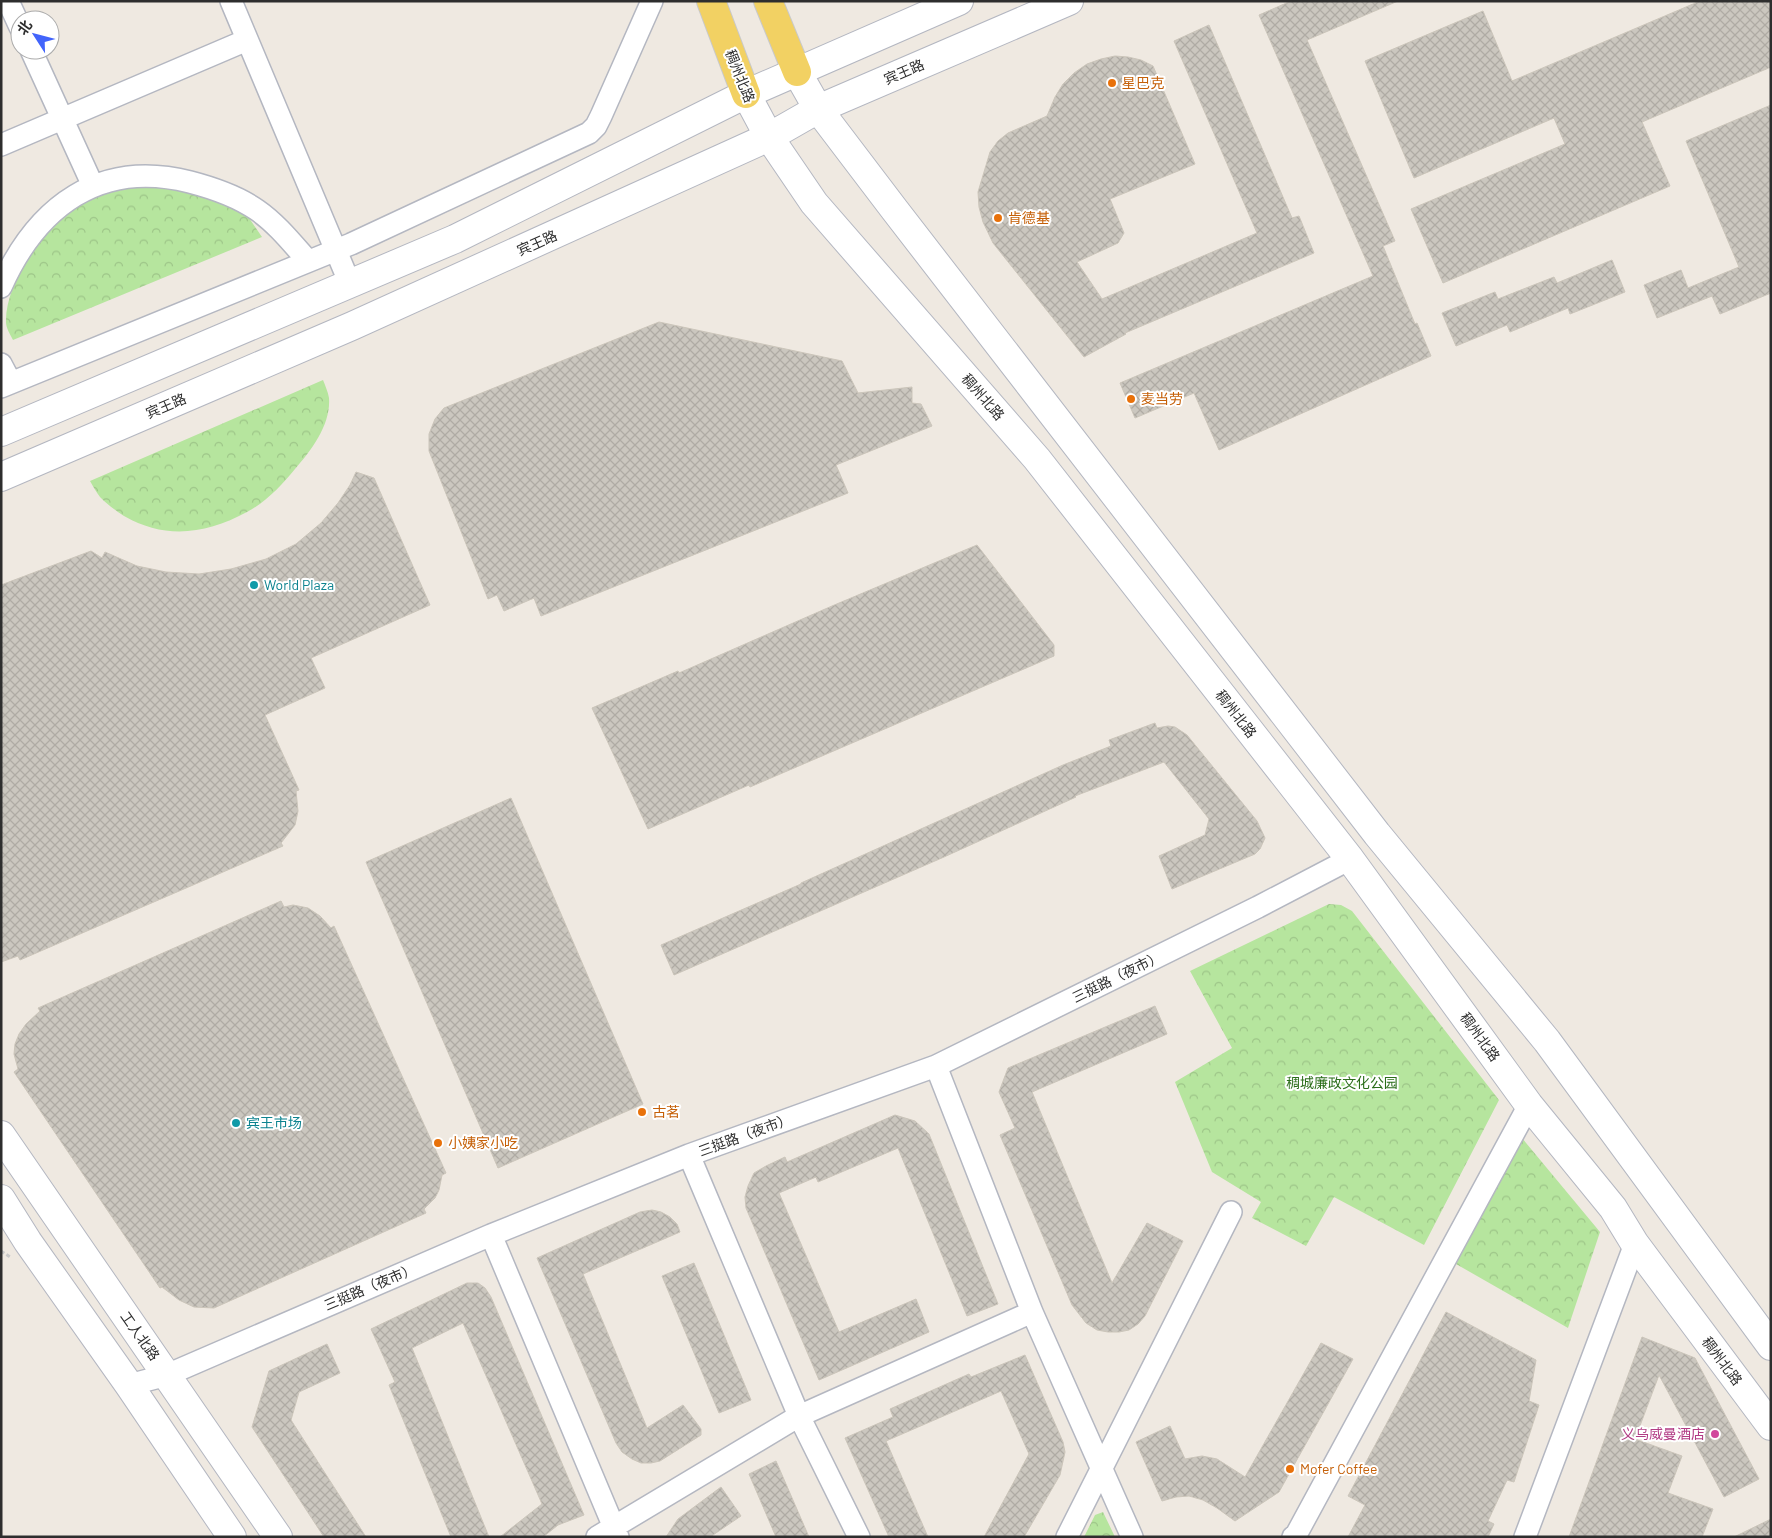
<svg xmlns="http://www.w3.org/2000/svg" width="1772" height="1538" viewBox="0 0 1772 1538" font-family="Barlow,'Noto Sans SC',sans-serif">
<defs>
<pattern id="park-crowns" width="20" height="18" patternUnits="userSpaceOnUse" patternTransform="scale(1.25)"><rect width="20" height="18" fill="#b6e59e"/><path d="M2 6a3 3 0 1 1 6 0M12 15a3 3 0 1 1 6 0" fill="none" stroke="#9dc588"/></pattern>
<pattern id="building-cross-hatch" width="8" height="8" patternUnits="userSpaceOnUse" patternTransform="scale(1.25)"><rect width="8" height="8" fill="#cbc7bf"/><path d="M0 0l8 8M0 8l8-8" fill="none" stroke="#afaba4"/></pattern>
</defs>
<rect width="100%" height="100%" fill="#efe9e1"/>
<path fill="url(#park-crowns)" d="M148,185l36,4 51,19 14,10 13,19 -249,103c-3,-6 -7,-12 -7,-18 -1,-38 37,-95 69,-115 22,-14 47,-20 73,-22z
M323,380c2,5 5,12 6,18 2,26 -17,52 -34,71 -13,16 -29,33 -48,43 -41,22 -81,28 -123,4 -8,-5 -17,-12 -24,-19 -4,-5 -7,-11 -10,-16z
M1329,904l12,1 11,6 147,189 -75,145 -90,-48 -28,49 -54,-28 9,-16 -49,-30 -37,-90 57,-34 -42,-77z
M1522,1138l78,94 -32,96 -112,-64z
M1103,1512l12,25h-31l11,-22z"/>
<path fill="url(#building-cross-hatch)" stroke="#cbc5ba" d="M1291,1h107l-91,39 88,201 -12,5 32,78 2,-1 14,33 -212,94 -25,-57 -59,25 -15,-35 253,-107 -114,-261z
M1700,1h71v66l-129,55 28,64 -227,97 -32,-74 154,-65 -11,-26 -140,60 -49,-117 118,-50 29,70z
M1209,25l83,193 7,-2 15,37 -189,80 1,1 -42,23 -91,-114 -10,-21 -4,-15 -1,-15 12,-40 8,-11 10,-8 39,-17 8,-19 8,-13 11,-11 13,-9 14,-5 14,-3 13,1 13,3 12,6 42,98 -85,35 14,34 -6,10 -41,19 25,37 155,-66 -83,-192z
M1771,105v188l-51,21 -8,-18 -55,22 -13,-33 37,-15 7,18 51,-21 -53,-126z
M1612,260l13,32 -55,22 -2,-6 -58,24 -3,-7 -51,21 -14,-33 53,-21 3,7 56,-22 3,6z
M659,322l183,39 16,32 54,-6v16l9,1 11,22 -96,39 12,28 -307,123 -7,-18 -30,13 -7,-16 -9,4 -59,-148v-17l6,-15 9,-11z
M356,472l18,6 56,127 -119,53 14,30 -60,27 34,75 -3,1 2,20 -3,14 -14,18 2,3 -263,114 -2,-4 -17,6v-377l90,-34 11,7 3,-6 32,14 29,6 33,2 32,-5 35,-10 30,-15 25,-21 17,-20 12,-18z
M977,545l77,100v11l-304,131 -1,-2 -101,44 -56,-121 86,-37 1,2 153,-67z
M1155,723l2,5 11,-2 7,1 12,8 70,86 8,17 -5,11 -5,5 -83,35 -13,-33 46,-21 4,-16 -45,-57 -89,34 1,1 -132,60 -270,118 -13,-30 140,-61v-1l262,-118 48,-19 -2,-6z
M511,798l132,306 -145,64 -132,-306z
M281,901l3,6 9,-2 15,3 12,8 11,12 3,-2 112,247 -4,2 -3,15 -4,8 -11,11 2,4 -212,95 -20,-1 -15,-7 -17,-13 -2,1 -146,-216 4,-3 -4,-15 1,-10 4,-10 7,-10 14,-13 -2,-3z
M1155,1006l12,28 -135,58 80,191 35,-60 36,18 -38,75 -7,8 -9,6 -10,2h-11l-11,-2 -11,-7 -14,-18 -72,-170 15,-7 -16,-36 9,-24z
M895,1115l20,6 14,13 69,170 -31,12 -69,-168 -80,34 -2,-5 -37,16 60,139 77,-33 13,33 -110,48 -73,-172 -1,-11 3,-11 6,-13 12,-7 19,-9 2,5z
M652,1210l9,2 9,5 7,7 3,8 -97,42 64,154 36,-23 18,24v6l-41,26 -9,2h-10l-9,-4 -10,-7 -6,-9 -79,-185 103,-46z
M694,1263l57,137 -32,13 -57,-137z
M467,1283h11l7,5 6,9 93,218 -26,10 -15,12h-43l42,-33 -79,-181 -51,25 77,189h-38l-62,-152 6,-3 -24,-53z
M1446,1312l90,48 -7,41 10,4 -25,77 -7,-2 -19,41 6,3 -6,13h-140l17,-32 -17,-9z
M1642,1337l53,21 64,121 -35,18 -65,-122 -24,64 47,17 -14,37 45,16 -11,28h-133z
M1321,1343l32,16 -74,133 -44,29 -18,-13 -14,-8 -14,-4 -13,1 -14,4 -26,-59 34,-16 15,33 17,-3 15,3 28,18z
M327,1344l13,29 -41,19 -8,28 75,117h-42l-72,-110 17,-56z
M1025,1355l38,87 2,10 -5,23 -36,62h-40l45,-83 -28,-63 -115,50 42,96h-39l-44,-99 48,-21 -3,-8 79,-35 2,3z
M776,1461l33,76h-33l-27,-63z
M721,1487l20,29 -31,21h-44l12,-18z
M1771,1519v18h-37z"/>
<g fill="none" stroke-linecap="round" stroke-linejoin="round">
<g stroke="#b4b7c1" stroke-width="24">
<path id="street" d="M8,1l12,26
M231,1l119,283
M31,50l62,136
M1,145l246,-105
M1,287c36,-81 99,-128 189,-105 23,6 47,14 67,28 19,13 35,33 51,51
M1,364l10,19
M1,387l350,-143 238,-111 7,-7 5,-10 51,-115
M936,1066l96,246 100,225
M689,1155l110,261 60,121
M491,1235l127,302
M129,1385l38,-10 324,-140 198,-80 247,-89 322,-159 92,-48
M597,1537l202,-121 233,-104
M1067,1537l164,-325
M1293,1537l3,-2 233,-430
M1525,1537l110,-293"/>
</g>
<g stroke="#b4b7c1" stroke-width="30">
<path id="secondary" d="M797,72l21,37 76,100 483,625 170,207 224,305
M746,94l23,43 45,66 223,256 313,400 179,246 84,103 22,36 136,182
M1,432l454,-193 291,-145 213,-93
M1,477l351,-151 417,-189 49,-28 251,-108
M1,1135l277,402
M1,1199l27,43 101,143 103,152"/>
</g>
<g stroke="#c9c9c9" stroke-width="30">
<path id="primary" d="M711,1l35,93
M768,1l29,71"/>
</g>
<path stroke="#c9c9c9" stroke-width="3" stroke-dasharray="4 2.5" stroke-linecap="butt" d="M1,1251l9,6"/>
<use href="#street" stroke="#fff" stroke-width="21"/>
<use href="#secondary" stroke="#fff" stroke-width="28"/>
<use href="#primary" stroke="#f2d163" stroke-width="28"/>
</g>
<g fill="#e8710a" stroke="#fff" stroke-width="2">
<circle cx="1112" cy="83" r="5"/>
<circle cx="998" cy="218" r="5"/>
<circle cx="1131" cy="399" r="5"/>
<circle cx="642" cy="1112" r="5"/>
<circle cx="438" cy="1143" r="5"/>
<circle cx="1290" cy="1469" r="5"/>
</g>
<g fill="#0f9aa8" stroke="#fff" stroke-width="2">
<circle cx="254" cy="585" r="5"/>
<circle cx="236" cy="1123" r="5"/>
</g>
<circle fill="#d1479c" stroke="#fff" stroke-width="2" cx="1715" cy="1434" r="5"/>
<g text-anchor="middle" stroke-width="4" stroke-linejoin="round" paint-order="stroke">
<g font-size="14" fill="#2e2e2e" stroke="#fff">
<text transform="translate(904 72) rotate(-23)" y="5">宾王路</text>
<text transform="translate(740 76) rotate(68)" y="5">稠州北路</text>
<text transform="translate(537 243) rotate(-24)" y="5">宾王路</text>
<text transform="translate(983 397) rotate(49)" y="5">稠州北路</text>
<text transform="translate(166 406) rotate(-23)" y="5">宾王路</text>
<text transform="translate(1236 714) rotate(52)" y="5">稠州北路</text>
<text transform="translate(1117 977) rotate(-26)" y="5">三挺路（夜市）</text>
<text transform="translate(1480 1037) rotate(54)" y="5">稠州北路</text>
<text transform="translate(745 1135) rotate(-20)" y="5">三挺路（夜市）</text>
<text transform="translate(370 1287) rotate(-23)" y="5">三挺路（夜市）</text>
<text transform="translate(140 1336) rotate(55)" y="5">工人北路</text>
<text transform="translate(1722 1361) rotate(53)" y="5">稠州北路</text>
</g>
<g font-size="14" fill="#c56008" stroke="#fff" text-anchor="start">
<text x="1122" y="88">星巴克</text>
<text x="1008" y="223">肯德基</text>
<text x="1141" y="404">麦当劳</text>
<text x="652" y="1117">古茗</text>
<text x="448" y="1148">小姨家小吃</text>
<text x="1300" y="1474">Mofer Coffee</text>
</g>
<g font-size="14" fill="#0d838f" stroke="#fff" text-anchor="start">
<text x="264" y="590">World Plaza</text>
<text x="246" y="1128">宾王市场</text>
</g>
<g font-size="14" fill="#2c6e1b" stroke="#fff">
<text x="1342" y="1088">稠城廉政文化公园</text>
</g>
<g font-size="14" fill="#b23c85" stroke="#fff" text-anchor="end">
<text x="1705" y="1439">义乌威曼酒店</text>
</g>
</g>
<rect width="1772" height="1538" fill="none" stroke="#2e2e2e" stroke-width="5"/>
<g transform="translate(35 35) rotate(306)"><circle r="24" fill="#ffffff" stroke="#ababab"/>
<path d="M0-4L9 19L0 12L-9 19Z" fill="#4264fb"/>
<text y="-8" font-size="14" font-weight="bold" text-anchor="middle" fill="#2e2e2e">北</text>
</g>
</svg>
